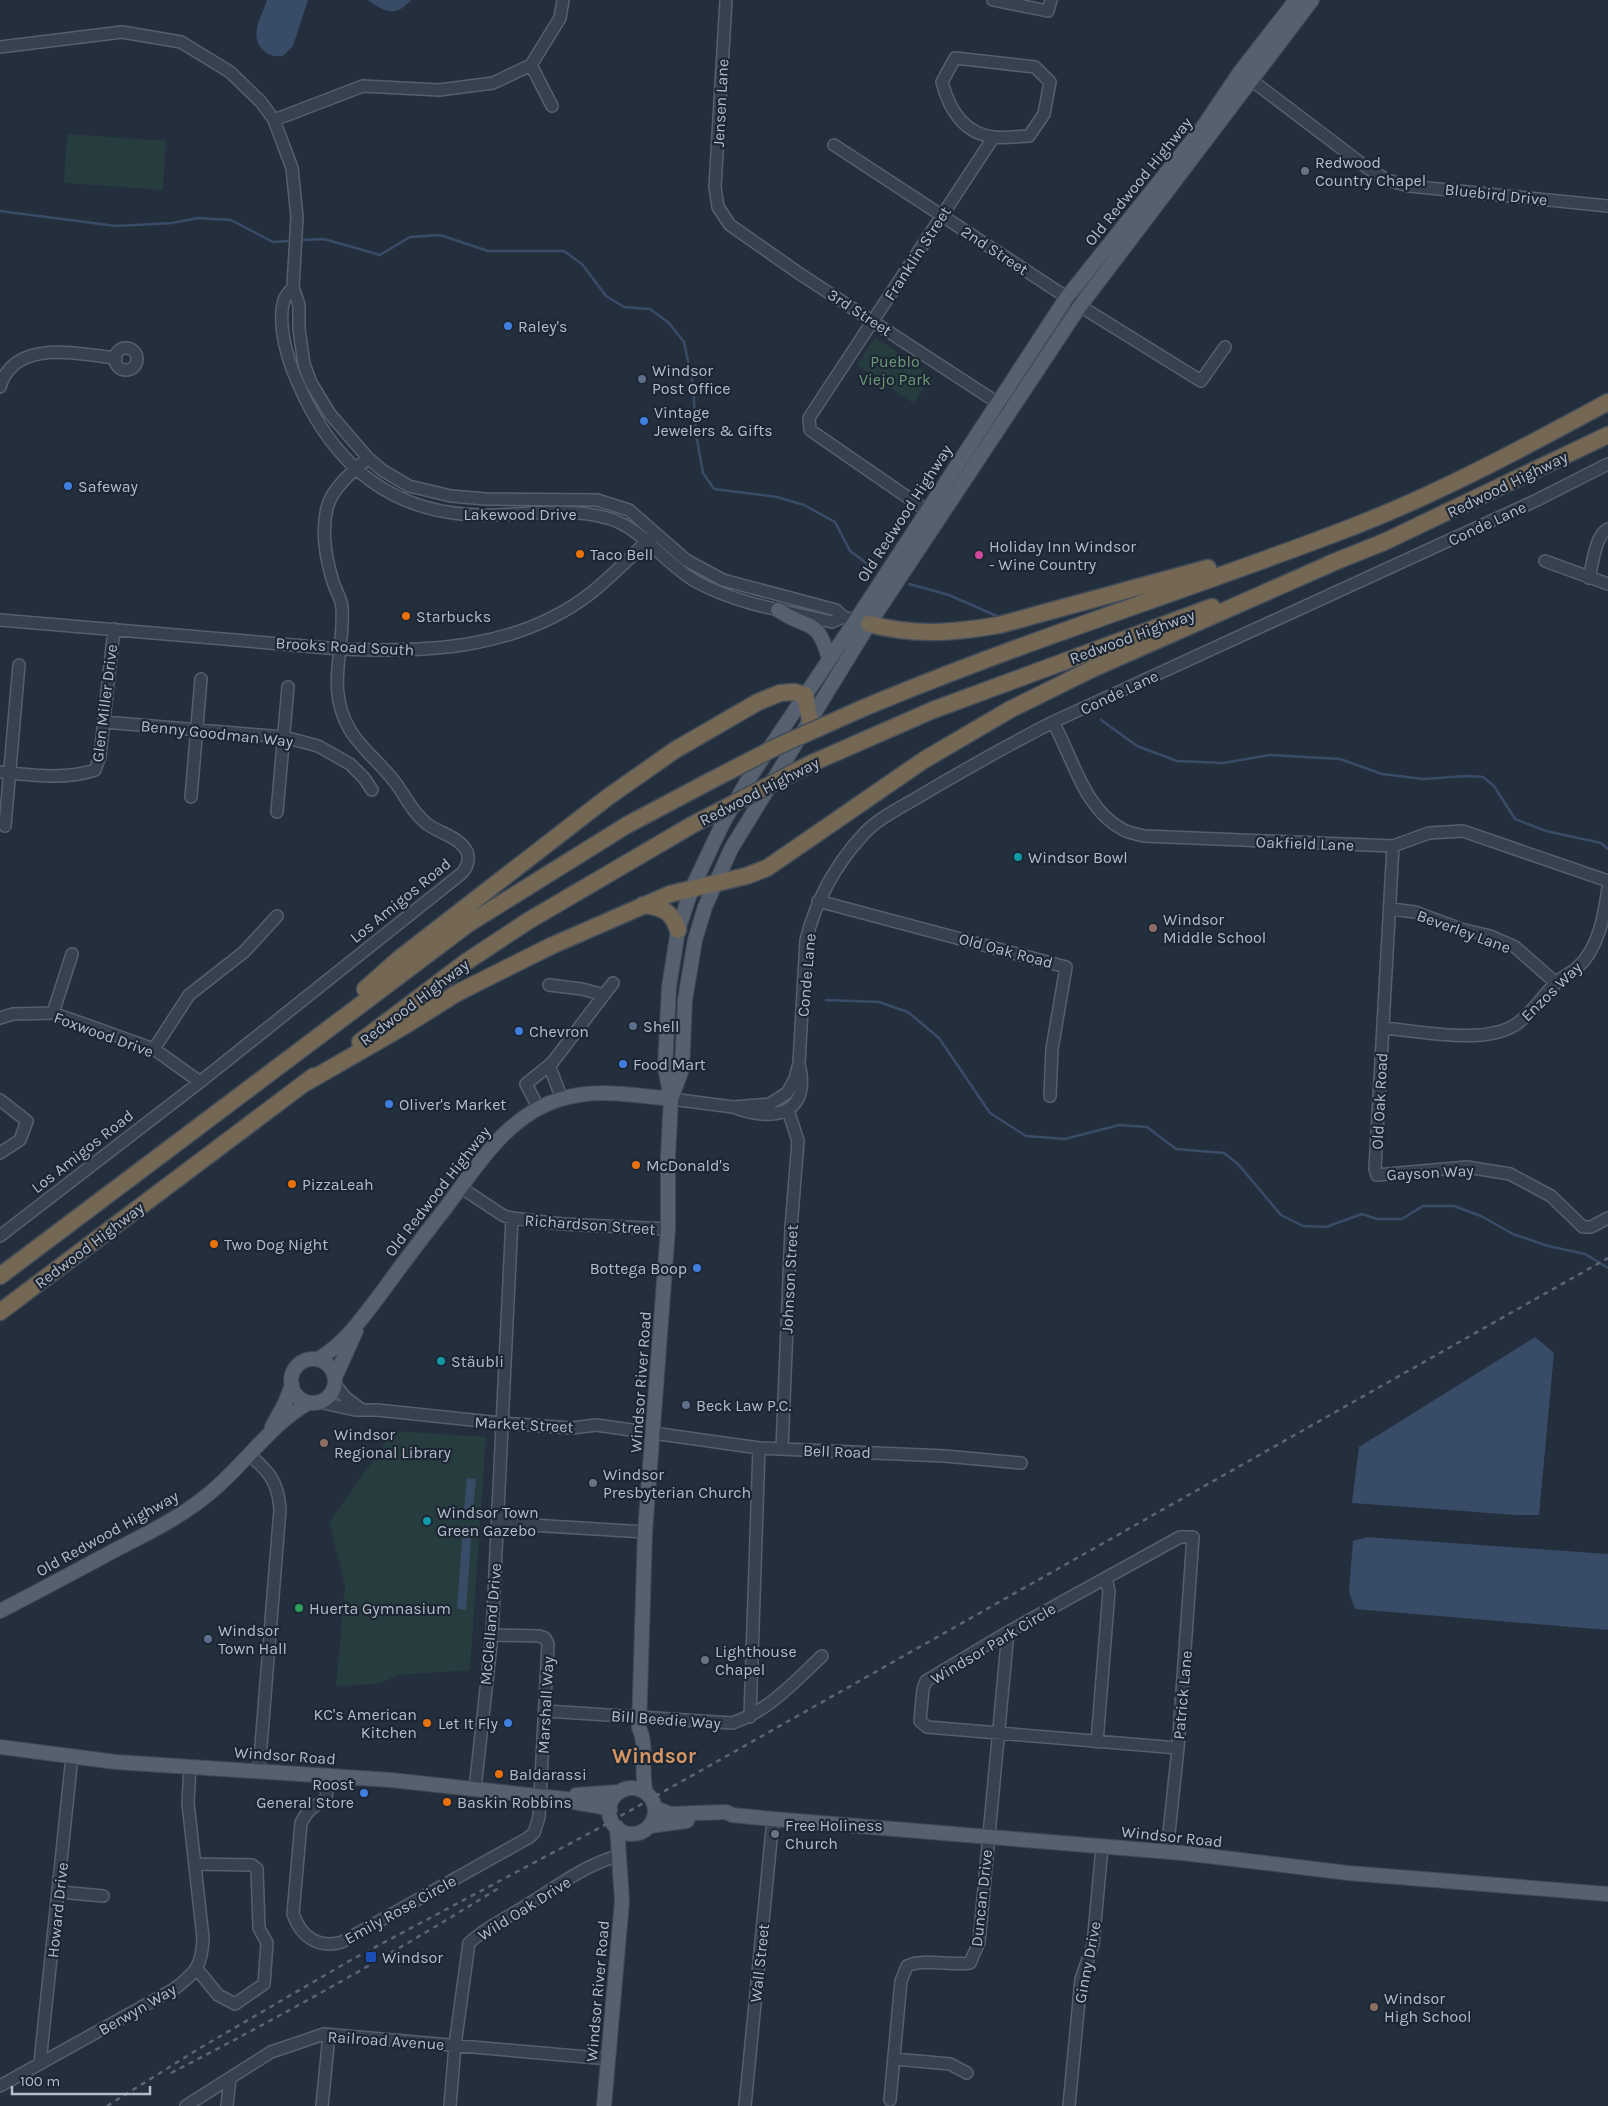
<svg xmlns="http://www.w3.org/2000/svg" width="1608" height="2106" viewBox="0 0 1608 2106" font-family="Karla,sans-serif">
<rect width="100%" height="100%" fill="#242f3e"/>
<path fill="#263c3f" d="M67,134l99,7 -3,49 -99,-7z
M875,337l57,39 -19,27 -56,-38z
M394,1431l92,6 -16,233 -71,5 -21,9 -42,2 9,-100 -16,-64z"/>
<path fill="#394c67" d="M267,0h41l-15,46 -10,10c-7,1 -13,0 -18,-4 -18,-16 -3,-35 2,-52z
M368,0h43c-15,17 -26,13 -43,0z
M1535,1337l19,16 -15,162h-22l-165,-12 7,-56z
M467,1478l9,1 -4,41 -9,-1z
M463,1526h9l-6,84 -9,-1z
M1367,1537l241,17v76l-253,-21 -6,-17 4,-51z"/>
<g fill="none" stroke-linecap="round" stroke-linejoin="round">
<path stroke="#394c67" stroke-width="2.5" d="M0,211l116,15 56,-3 26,-5 33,2 42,22 14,-1
M303,240l21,-1 56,16 30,-18 30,-2 48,16h76l18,13 24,32 18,11 26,2 19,14 15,19 9,43 3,49 7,39 11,16 63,8 27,8 31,17 15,29 24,18
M909,584l40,11 50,22
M1101,720l36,26 40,15 46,2 47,-8 70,4 42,15 41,5 44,-3 16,1 11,9 21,33 31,12 55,12 7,6
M826,1000l53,2 29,10 31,26 51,75 36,23 39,3 54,-14 28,2 29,22 48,4 14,11 43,51 22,11 23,1 36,-13 15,5h25l21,-13h31l27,10 32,18 35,12 37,8 23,14"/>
<g stroke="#565f6c" stroke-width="14">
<path id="minor" d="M726,0l-11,187 3,20 12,18 70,49 204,133
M993,0l55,11 3,-11
M0,47l122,-15 59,10 49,30 31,30 13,18 18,48 5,49 -4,70 6,18v24l5,35 7,19 19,31 38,44 14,12 27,16 42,10 35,3 111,1 32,10 57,50 37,20 113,30 7,7 13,3
M955,58l80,9 15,15 -6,32 -15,22c-11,0 -24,3 -35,1 -30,-3 -45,-28 -52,-55z
M531,65l21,41
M1246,76l120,91 21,13 22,6 199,20
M274,120l89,-34 76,4 54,-7 38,-18 29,-47 3,-18
M834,145l246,161 121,75 24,-34
M293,287c-3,4 -8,9 -9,13 -7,24 3,58 13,81 37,87 98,137 197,134 37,-1 76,-7 113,3 33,8 57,45 88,63 41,23 91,30 137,41l11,-5
M115 359a11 11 0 1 1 22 0a11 11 0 1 1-22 0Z
M0,387c14,-49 78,-33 116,-29
M926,510l-116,-80 -1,-12 184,-280
M1545,561l63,23
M1589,578c4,-14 6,-43 19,-49
M0,620l340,29c87,4 179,0 251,-56 21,-17 40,-36 59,-55
M104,722l180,15 34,9 32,18 14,14 8,12
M1053,722c20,36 31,87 69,107 6,4 15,5 22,7l249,10 36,-13 34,-2 145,50
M0,772c31,3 65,8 95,-2l5,-14 14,-127
M191,797l10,-118
M277,812l11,-125
M5,826l14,-161
M1393,846l-18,323 2,6 90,-8 43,7 41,22 32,31h8l17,-9
M818,901l248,66 -14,82 -2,47
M1391,909l24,3 46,17 29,7 25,11 41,36
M549,985l33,4 22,6
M53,1013l19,-59
M0,1018l13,-4 40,-1 101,36 46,33
M1383,1028c37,3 100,17 132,-3 17,-11 26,-28 40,-41 6,-7 15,-10 22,-16 22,-20 27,-52 31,-80
M154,1049l35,-54 55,-43 33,-36
M549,1065l13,34
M671,1099l62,8 37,-3 17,-11 8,-14 4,-16 7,-123c10,-39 28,-73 55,-103 15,-18 39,-29 59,-41 44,-26 88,-51 133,-74l484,-222 71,-36
M0,1100l27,21 -7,19 -20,13
M538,1107l-12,-23 26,-21 61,-80
M733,1107c35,14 77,11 67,-39
M460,1187l44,29 8,2 50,6 106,5
M0,1236l200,-154 262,-209c5,-6 8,-13 5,-21 -7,-15 -28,-19 -40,-28 -14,-11 -20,-25 -30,-39 -13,-19 -35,-35 -47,-55 -25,-43 -5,-78 -8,-123 -1,-9 -6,-16 -9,-25 -7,-24 -12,-49 -6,-74 5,-20 26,-37 41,-50
M335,1384l10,13 17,13
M319,1402l36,8h22l124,13 71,5 24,-3 163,23 186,8 76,7
M782,1449l9,-221 7,-87 -10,-31
M250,1455c20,18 28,27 30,54l-21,262
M498,1523l147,9
M546,1711l186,12c37,-12 62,-41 90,-67
M750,1717l9,-269
M1097,1742l12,-151 -3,-13
M328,1776l-2,24c-13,6 -19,11 -25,23l-8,91c8,22 24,35 49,28l186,-104 6,-5 5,-16 9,-173 -3,-6 -6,-2 -47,-1
M475,1789l17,-154 20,-417
M1167,1852l11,-104 15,-211h-13l-172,95 -82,49 -3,8 -3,32 7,6 251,21
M195,1864l57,1 5,4 2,59 8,15 -3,41 -29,20 -17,-9 -21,-26
M60,1892l43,4
M895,2059l55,5 17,9
M40,2063l32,-307
M0,2086l174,-97c22,-16 28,-24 29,-51l-15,-135 2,-37
M890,2100l11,-119 6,-15c15,-8 43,0 63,-3l9,-21 29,-310
M186,2106l85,-54 53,-18 285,25
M227,2106l3,-28
M322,2106l7,-71
M450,2106l5,-61 14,-102c17,-16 38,-25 58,-38 28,-17 59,-41 91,-49
M745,2106l28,-287
M1069,2106l12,-127 12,-34 9,-98"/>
</g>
<g stroke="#414a57" stroke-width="16">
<path id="major" d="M778,610c30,21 39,5 51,49
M671,1099l11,-30 3,-69 10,-60 10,-33 26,-58 138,-225 211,-318 232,-306
M318,1359c27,-15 48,-46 67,-71 20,-28 41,-55 62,-82 31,-42 62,-92 114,-107 36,-11 74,-4 110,0
M291 1381a22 22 0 1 1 44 0a22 22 0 1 1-44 0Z
M335,1377l21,-46
M272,1427l13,-24 7,-18
M0,1611c39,-20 78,-41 117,-62 33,-17 66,-33 94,-57 34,-28 59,-67 97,-89
M0,1747l116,15 275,18 175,19c13,7 30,4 44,11
M609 1811a23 23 0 1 1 46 0a23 23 0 1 1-46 0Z
M646,1793c-6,-21 2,-47 -7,-65l6,-196 23,-303v-73l3,-57 -6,-32 4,-80 9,-57 14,-42 31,-65 23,-40 110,-163 211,-323 136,-170 37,-55 56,-72
M576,1795l42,-3
M655,1808l15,6 56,-2 6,3 41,4 410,34 165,20 260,21
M649,1826l38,-5
M604,2106l18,-205 -5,-74"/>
</g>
<g stroke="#434c59" stroke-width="19">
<path id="highway" d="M1329,564l55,-22 224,-107
M869,624c47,12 83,9 130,1l209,-57
M861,709c161,-68 328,-119 491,-182 88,-34 173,-80 256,-125
M812,763l121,-53 279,-103
M643,905c19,2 29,6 35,25
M365,989l35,-31 208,-161 67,-47 83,-48 22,-9 14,-1 11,3 5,25
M360,1042l106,-80 62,-41 164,-96
M307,1082l99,-57 51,-32 94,-47 119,-52 76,-18 21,-8 157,-108 87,-51 81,-40 247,-109
M0,1276l468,-352 159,-99 85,-45
M0,1312l314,-236"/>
</g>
<use href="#minor" stroke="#38414e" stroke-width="11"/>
<use href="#major" stroke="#56606e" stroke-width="14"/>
<use href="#highway" stroke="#746855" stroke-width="16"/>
<path stroke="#5a6575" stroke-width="2.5" stroke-dasharray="5 5" stroke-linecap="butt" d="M171,2073c113,-58 223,-120 331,-187
M107,2106l93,-58 151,-88 250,-133 1007,-569"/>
<g stroke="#434c59" stroke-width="19" stroke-linecap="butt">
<path id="highway-bridge" d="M712,780l64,-33 85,-38
M692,825l120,-62"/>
</g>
<use href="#highway-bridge" stroke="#746855" stroke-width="16"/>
</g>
<g fill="#6b7280" stroke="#1d2633" stroke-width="2">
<circle cx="1305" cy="171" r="5"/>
<circle cx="593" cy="1483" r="5"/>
<circle cx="705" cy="1660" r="5"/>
<circle cx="775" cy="1834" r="5"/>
</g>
<g fill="#3f7fe0" stroke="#1d2633" stroke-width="2">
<circle cx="508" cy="326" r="5"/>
<circle cx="644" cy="421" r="5"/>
<circle cx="68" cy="486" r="5"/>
<circle cx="519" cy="1031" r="5"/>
<circle cx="623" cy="1064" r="5"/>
<circle cx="389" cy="1104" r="5"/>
<circle cx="697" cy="1268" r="5"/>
<circle cx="508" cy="1723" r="5"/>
<circle cx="364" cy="1793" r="5"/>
</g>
<g fill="#5c6f8a" stroke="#1d2633" stroke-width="2">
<circle cx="642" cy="379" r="5"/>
<circle cx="633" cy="1026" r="5"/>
<circle cx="686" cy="1405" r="5"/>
<circle cx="208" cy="1639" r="5"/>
</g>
<g fill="#e8710a" stroke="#1d2633" stroke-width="2">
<circle cx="580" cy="554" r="5"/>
<circle cx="406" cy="616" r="5"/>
<circle cx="636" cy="1165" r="5"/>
<circle cx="292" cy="1184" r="5"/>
<circle cx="214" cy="1244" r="5"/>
<circle cx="427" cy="1723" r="5"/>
<circle cx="499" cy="1774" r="5"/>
<circle cx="447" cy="1802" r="5"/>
</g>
<circle fill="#d1479c" stroke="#1d2633" stroke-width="2" cx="979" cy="555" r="5"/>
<g fill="#0f9aa8" stroke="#1d2633" stroke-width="2">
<circle cx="1018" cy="857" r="5"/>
<circle cx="441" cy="1361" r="5"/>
<circle cx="427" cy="1521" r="5"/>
</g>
<g fill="#8d6e63" stroke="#1d2633" stroke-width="2">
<circle cx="1153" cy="928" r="5"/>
<circle cx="324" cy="1443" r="5"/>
<circle cx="1374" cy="2007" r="5"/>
</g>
<circle fill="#2e9e5b" stroke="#1d2633" stroke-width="2" cx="299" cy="1608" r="5"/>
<rect fill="#1a4fb4" stroke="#1d2633" stroke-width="2" x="365" y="1951" width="12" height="12" rx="2.5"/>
<g text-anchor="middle" stroke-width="4.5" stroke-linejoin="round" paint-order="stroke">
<g font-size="16" fill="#b4bcc9" stroke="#1d2633">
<text transform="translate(720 103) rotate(-87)" y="6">Jensen Lane</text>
<text transform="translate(1138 181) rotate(-51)" y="6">Old Redwood Highway</text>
<text transform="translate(1496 194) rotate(6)" y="6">Bluebird Drive</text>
<text transform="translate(995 250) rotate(33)" y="6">2nd Street</text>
<text transform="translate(917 253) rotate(-57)" y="6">Franklin Street</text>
<text transform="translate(860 312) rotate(33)" y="6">3rd Street</text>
<text transform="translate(1507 484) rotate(-26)" y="6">Redwood Highway</text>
<text transform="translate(904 513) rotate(-57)" y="6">Old Redwood Highway</text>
<text x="520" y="520">Lakewood Drive</text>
<text transform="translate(1487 523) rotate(-25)" y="6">Conde Lane</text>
<text transform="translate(1132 636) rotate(-20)" y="6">Redwood Highway</text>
<text transform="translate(345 646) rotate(3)" y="6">Brooks Road South</text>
<text transform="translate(1119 692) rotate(-25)" y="6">Conde Lane</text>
<text transform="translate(104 703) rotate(-83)" y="6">Glen Miller Drive</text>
<text transform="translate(217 733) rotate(6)" y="6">Benny Goodman Way</text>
<text transform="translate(759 791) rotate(-27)" y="6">Redwood Highway</text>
<text transform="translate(1305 843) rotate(2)" y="6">Oakfield Lane</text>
<text transform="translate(400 900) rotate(-39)" y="6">Los Amigos Road</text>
<text transform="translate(1464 931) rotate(20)" y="6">Beverley Lane</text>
<text transform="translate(1006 950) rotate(15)" y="6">Old Oak Road</text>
<text transform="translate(806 975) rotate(-85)" y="6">Conde Lane</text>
<text transform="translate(1551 991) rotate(-44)" y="6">Enzos Way</text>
<text transform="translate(414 1002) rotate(-37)" y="6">Redwood Highway</text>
<text transform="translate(104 1034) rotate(20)" y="6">Foxwood Drive</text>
<text transform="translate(1379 1101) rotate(-87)" y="6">Old Oak Road</text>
<text transform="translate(82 1151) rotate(-38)" y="6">Los Amigos Road</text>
<text transform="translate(1430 1172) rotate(-3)" y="6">Gayson Way</text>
<text transform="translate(437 1191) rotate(-52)" y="6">Old Redwood Highway</text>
<text transform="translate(590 1224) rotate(4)" y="6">Richardson Street</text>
<text transform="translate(89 1245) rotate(-37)" y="6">Redwood Highway</text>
<text transform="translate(789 1279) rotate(-87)" y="6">Johnson Street</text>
<text transform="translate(640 1382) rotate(-86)" y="6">Windsor River Road</text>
<text transform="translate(524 1424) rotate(3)" y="6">Market Street</text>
<text transform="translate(837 1451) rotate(2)" y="6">Bell Road</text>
<text transform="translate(107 1533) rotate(-29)" y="6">Old Redwood Highway</text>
<text transform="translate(490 1624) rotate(-85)" y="6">McClelland Drive</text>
<text transform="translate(993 1643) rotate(-31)" y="6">Windsor Park Circle</text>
<text transform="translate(1182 1695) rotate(-85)" y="6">Patrick Lane</text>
<text transform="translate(545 1705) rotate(-87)" y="6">Marshall Way</text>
<text transform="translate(666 1719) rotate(4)" y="6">Bill Beedie Way</text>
<text transform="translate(285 1755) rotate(4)" y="6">Windsor Road</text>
<text transform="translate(1172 1836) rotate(6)" y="6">Windsor Road</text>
<text transform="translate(981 1898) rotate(-84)" y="6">Duncan Drive</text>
<text transform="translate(524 1908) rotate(-32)" y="6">Wild Oak Drive</text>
<text transform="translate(400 1909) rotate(-29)" y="6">Emily Rose Circle</text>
<text transform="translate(57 1910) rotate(-84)" y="6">Howard Drive</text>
<text transform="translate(1087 1962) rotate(-79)" y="6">Ginny Drive</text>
<text transform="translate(759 1963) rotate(-84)" y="6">Wall Street</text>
<text transform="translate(597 1991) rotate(-85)" y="6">Windsor River Road</text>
<text transform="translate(137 2009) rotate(-30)" y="6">Berwyn Way</text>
<text transform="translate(386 2040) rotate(4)" y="6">Railroad Avenue</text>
</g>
<g font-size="16" fill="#b4bcc9" stroke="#1d2633" text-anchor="start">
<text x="1315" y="168">Redwood<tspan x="1315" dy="18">Country Chapel</tspan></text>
<text x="518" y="332">Raley's</text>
<text x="652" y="376">Windsor<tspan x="652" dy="18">Post Office</tspan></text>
<text x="654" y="418">Vintage<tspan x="654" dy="18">Jewelers &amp; Gifts</tspan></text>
<text x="78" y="492">Safeway</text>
<text x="989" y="552">Holiday Inn Windsor<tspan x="989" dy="18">- Wine Country</tspan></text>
<text x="590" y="560">Taco Bell</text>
<text x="416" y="622">Starbucks</text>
<text x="1028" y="863">Windsor Bowl</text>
<text x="1163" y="925">Windsor<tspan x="1163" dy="18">Middle School</tspan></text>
<text x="643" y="1032">Shell</text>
<text x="529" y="1037">Chevron</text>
<text x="633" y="1070">Food Mart</text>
<text x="399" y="1110">Oliver's Market</text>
<text x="646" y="1171">McDonald's</text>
<text x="302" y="1190">PizzaLeah</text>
<text x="224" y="1250">Two Dog Night</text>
<text x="687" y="1274" text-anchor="end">Bottega Boop</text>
<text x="451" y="1367">Stäubli</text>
<text x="696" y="1411">Beck Law P.C.</text>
<text x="334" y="1440">Windsor<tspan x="334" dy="18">Regional Library</tspan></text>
<text x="603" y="1480">Windsor<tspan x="603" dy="18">Presbyterian Church</tspan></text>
<text x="437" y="1518">Windsor Town<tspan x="437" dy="18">Green Gazebo</tspan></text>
<text x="309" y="1614">Huerta Gymnasium</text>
<text x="218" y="1636">Windsor<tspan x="218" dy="18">Town Hall</tspan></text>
<text x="715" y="1657">Lighthouse<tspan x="715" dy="18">Chapel</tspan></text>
<text x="417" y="1720" text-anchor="end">KC's American<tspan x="417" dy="18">Kitchen</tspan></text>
<text x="498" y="1729" text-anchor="end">Let It Fly</text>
<text x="509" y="1780">Baldarassi</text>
<text x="354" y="1790" text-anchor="end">Roost<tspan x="354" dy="18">General Store</tspan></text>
<text x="457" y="1808">Baskin Robbins</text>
<text x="785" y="1831">Free Holiness<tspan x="785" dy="18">Church</tspan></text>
<text x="382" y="1963">Windsor</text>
<text x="1384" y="2004">Windsor<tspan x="1384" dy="18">High School</tspan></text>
</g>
<g font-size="16" fill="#6b9a76" stroke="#1d2633">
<text x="895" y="367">Pueblo<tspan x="895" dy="18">Viejo Park</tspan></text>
</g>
<g font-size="21" font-weight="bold" fill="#d59563" stroke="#1d2633">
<text x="654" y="1763">Windsor</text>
</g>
</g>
<path d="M12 2086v8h138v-8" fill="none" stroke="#b4bcc9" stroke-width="2.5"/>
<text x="20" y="2086" font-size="15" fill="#b4bcc9" stroke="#1d2633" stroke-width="4" paint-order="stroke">100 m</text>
</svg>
